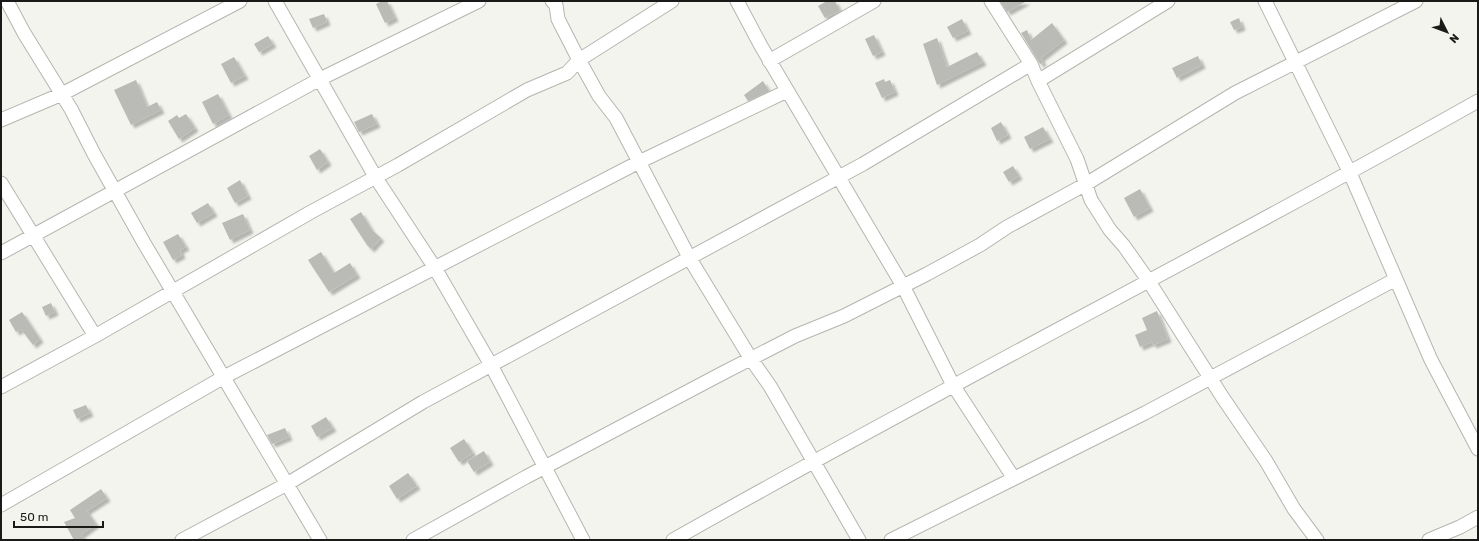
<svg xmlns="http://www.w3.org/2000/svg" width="1479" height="541" viewBox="0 0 1479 541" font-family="Rubik,sans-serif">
<defs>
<filter id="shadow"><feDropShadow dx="3.5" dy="3.5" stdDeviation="1" flood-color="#0004"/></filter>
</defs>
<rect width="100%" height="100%" fill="#f4f4ef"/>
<path fill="#babab6" filter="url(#shadow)" d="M382,1h5l8,17 -10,5 -9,-19z
M827,1h8l5,10 -15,7 -7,-12z
M1000,1h27l-20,11z
M324,14l3,8 -14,6 -4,-9z
M1239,18l3,9 -8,3 -4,-8z
M962,19l6,12 -15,7 -6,-11z
M1052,23l12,17 -23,18 2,5 -3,1 -19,-31 6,-3 4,10z
M874,35l8,17 -9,4 -8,-17z
M268,36l5,8 -14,8 -5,-8z
M937,38l10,29 30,-15 6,10 -46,23 -14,-41z
M1198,56l4,9 -25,13 -5,-10z
M234,57l11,19 -14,7 -10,-19z
M884,79l1,3 5,-2 5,12 -13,6 -7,-15z
M136,80l11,27 10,-5 4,8 -30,15 -17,-35z
M763,81l6,10 -21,10 -4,-6z
M218,94l11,21 -16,9 -11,-22z
M186,114l9,14 -16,11 -11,-18 9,-6 2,3z
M372,114l5,10 -18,8 -5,-10z
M1001,122l7,13 -11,6 -6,-13z
M1043,127l7,12 -20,10 -6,-12z
M320,149l8,13 -11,8 -8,-14z
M1013,166l6,10 -10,6 -6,-10z
M240,180l8,16 -13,7 -8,-15z
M1140,189l10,19 -16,9 -10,-19z
M208,203l6,10 -17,10 -6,-10z
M361,212l11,18 9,8 -10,11 -4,-4 -17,-26z
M243,214l7,16 -20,10 -8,-17z
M178,234l8,13 -6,3 2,5 -9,5 -10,-18z
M321,252l13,21 16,-10 7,12 -28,17 -21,-32z
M51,303l4,9 -9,4 -4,-9z
M1157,311l11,28 -15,6 -1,-3 -12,5 -5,-12 12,-5 -5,-12z
M22,312l18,27 -7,6 -12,-16 -5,3 -7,-12z
M86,405l4,8 -13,6 -4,-9z
M326,417l7,11 -16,9 -6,-11z
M285,428l4,9 -17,7 -5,-9z
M464,439l9,14 -14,9 -9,-14z
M484,451l6,11 -16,10 -7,-11z
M408,473l9,13 -20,13 -8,-13z
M101,489l6,9 -20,13 9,13 -15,11 3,5h-10l-10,-18 11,-4 -5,-8z"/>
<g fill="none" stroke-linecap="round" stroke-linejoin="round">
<g stroke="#b5b5b0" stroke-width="15">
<path id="street" d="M7,1l17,32 47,76 23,45 50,89 176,297
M275,1l101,177 59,90 56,97 92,175
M552,1l4,4 2,14 21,41 20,36 17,22 74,141 61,100 19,27 89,154
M737,1l24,45 142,240 50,99 60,92
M991,1l40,63
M1265,1l85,172 81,187 47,89
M769,61l105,-60
M1038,81l39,78 14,41 19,30 14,16 24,34 75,118 43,63 28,48 23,31
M1,120l61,-26 178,-93
M1,183l94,153
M1,253l319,-174 159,-78
M1,387l94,-51 216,-124 87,-47 129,-75 40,-17 12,-13 93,-59
M1,505l223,-128 415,-215 148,-71
M182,540l105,-56 136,-82 440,-238 168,-100 7,17 130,-80
M413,540l113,-63 195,-103 74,-38 49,-20 83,-42 53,-29 27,-18 79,-43 149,-91 181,-92
M673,540c266,-151 539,-289 805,-439
M891,540l254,-127 251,-134
M1429,540l31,-13 18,-10"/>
</g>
<use href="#street" stroke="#fff" stroke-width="13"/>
</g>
<rect width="1479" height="541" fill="none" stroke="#1a1a18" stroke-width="4"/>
<g transform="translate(1447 32) rotate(132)" stroke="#f4f4ef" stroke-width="3" paint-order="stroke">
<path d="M0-3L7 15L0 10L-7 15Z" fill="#1a1a18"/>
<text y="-6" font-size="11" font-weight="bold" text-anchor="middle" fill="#1a1a18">N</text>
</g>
<path d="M14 521v6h89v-6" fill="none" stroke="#1a1a18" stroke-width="2"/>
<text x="20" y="521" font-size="12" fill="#1a1a18" stroke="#f4f4ef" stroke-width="3" paint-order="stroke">50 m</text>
</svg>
